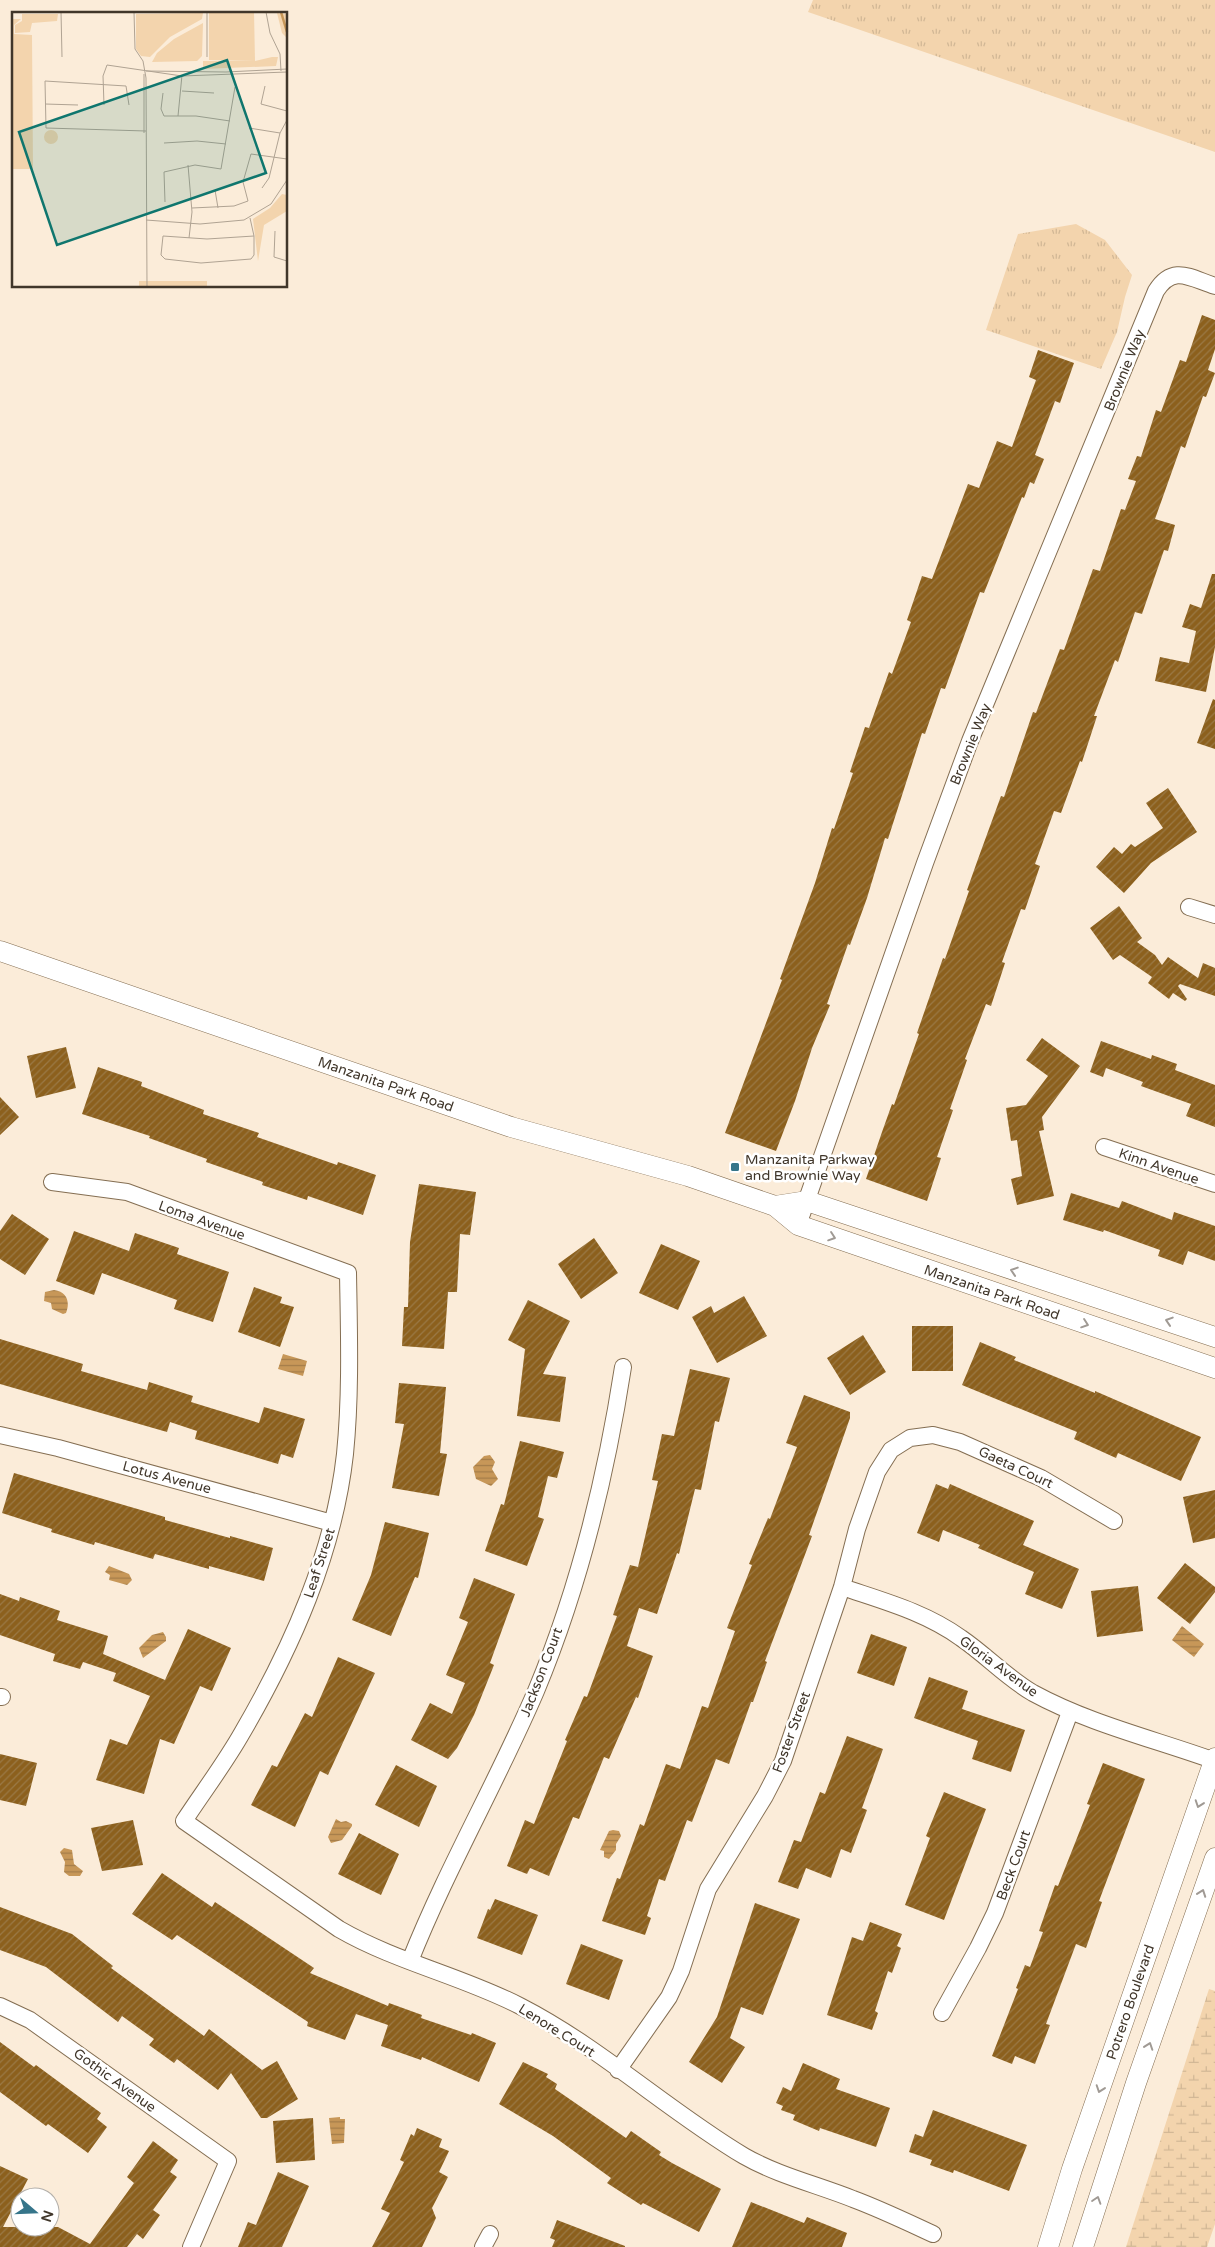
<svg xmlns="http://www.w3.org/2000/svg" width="1215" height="2247" viewBox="0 0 1215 2247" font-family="'Varela Round',sans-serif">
<defs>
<pattern id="grass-tufts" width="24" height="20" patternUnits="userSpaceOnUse" patternTransform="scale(1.25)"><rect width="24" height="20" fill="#f3d4ad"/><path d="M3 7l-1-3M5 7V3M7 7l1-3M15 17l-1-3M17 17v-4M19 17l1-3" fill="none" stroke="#d1b795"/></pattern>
<pattern id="wetland-marsh" width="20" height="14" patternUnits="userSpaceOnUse" patternTransform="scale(1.25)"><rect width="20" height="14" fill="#f3d4ad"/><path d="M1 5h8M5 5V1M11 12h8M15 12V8" fill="none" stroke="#d1b795"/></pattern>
<pattern id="water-rules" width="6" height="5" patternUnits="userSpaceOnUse" patternTransform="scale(1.25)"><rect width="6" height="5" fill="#c79758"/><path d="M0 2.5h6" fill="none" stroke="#a37c49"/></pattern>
<pattern id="building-hatch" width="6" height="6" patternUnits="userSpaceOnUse" patternTransform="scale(1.25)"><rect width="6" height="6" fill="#8c601d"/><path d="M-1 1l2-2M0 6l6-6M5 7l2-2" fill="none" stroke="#9a7946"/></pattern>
</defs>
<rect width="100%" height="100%" fill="#fbecd9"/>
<path fill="url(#grass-tufts)" d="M813,0h402v152l-407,-140z
M1076,224l29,16 27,35 -7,22 -8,35 -16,37 -115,-39 32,-96z"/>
<path fill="url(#wetland-marsh)" d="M1209,1989l6,2v233l-8,23h-81z"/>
<path fill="url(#water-rules)" d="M54,1290c14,2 16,13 12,23l-3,1 -11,-5 -1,-6 -7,-2 1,-9z
M283,1354l24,7 -4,15 -25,-7z
M490,1455l5,7 -3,7 6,10 -7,7 -15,-7 -3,-12 11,-11z
M109,1566l20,8 3,6 -5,5 -18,-5 1,-5 -5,-3z
M1182,1626l22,18 -10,13 -22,-17z
M163,1632l3,5v4l-23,17 -4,-10 13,-13z
M336,1819l5,3 5,-1 6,3v2l-10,14 -11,3 -3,-6z
M613,1830l6,1 2,5 -5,8v6l-7,9 -5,-2v-6l-4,-1 9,-19z
M64,1848l8,2 2,14 9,7 -3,5h-11l-5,-4 1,-10 -5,-10z
M340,2117v2h5l-1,24 -12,1 -3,-26z"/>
<path fill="url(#building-hatch)" d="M1202,315l13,5v29l-7,21 7,3 -9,24 -3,-1 -18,52 -4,-2 -26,73 20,6 -7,26 -4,-1 -22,64 -7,-2 -17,50 -3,-2 -21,56h3l-15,46 -2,-1 -19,52 -7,-2 -19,53 5,2 -15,44 -4,-1 -19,53 3,1 -14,43 -5,-2 -21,55 2,1 -17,49 3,1 -16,47 4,1 -14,43 -61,-22 16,-47 10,-28 2,1 25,-71 -2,-1 26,-75 2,1 24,-68 -2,-1 11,-31 23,-63 3,1 29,-85 3,1 24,-64 4,1 29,-81 7,2 21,-62 4,1 11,-29 -8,-2 9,-23 4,1 15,-47 5,2 19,-52 6,2z
M1038,350l36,13 -14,40 -5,-2 -20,54 9,4 -10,25 -4,-2 -6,16 -2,-1 -38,96 -4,-1 -35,97 -4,-1 -16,46 -3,-1 -34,106 -3,-1 -18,60 -17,47 -2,-1 -21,60 3,1 -18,43 -17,53 -19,50 -51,-18 57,-153 -2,-1 35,-96 17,-55 2,1 19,-56 -3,-1 15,-45 4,1 20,-56 3,2 19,-52 -4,-2 15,-44 10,3 36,-95 11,4 18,-47 15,6 24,-67 -7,-3z
M1212,574h3v73l-9,45 -51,-11 5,-24 29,6 7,-32 -14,-4 8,-23 11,4z
M1213,699l2,1v49l-18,-6z
M1168,788l29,44 -46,31 -27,30 -28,-26 18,-20 8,7 9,-10 4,3 28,-19 -17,-25z
M1119,906l23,32 -5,4 18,13 7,10 6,-8 30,21 5,-15 12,5v28l-35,-12 -2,2 9,13 -2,2 -12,-8 -4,6 -21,-16 4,-6 -32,-22 -7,5 -23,-32z
M1042,1038l38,28 -38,51 2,13 -5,1 15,65 -37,9 -6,-26 11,-3 -5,-36 -6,1 -5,-33 20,-3 22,-29 -22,-16z
M1101,1041l50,18 1,-4 25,9 -2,6 40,15v42l-29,-11 5,-12 -50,-18 2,-4 -37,-14 -3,9 -13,-5z
M66,1047l10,41 -40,10 -9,-42z
M98,1067l44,15 -1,4 63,24 -1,4 56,19 -2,4 80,28 1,-3 38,13 -13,40 -55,-19 -1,4 -45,-15 1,-3 -57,-20 1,-3 -58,-21 1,-2 -68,-22z
M0,1097l19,20 -19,18z
M419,1184l57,8 -6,43 -10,-1 -3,58h-9l-4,57 -42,-3 2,-39h4l2,-65z
M1071,1193l48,15 3,-7 50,19 2,-8 41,14v35l-27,-10 -5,14 -25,-9 2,-6 -56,-20 -1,2 -40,-12z
M12,1214l37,25 -24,36 -25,-16v-28z
M74,1231l55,20 6,-18 44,15 -2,6 52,18 -16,50 -39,-13 3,-9 -75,-27 -8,22 -38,-14z
M594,1238l24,35 -37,26 -23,-35z
M661,1244l39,17 -22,49 -39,-17z
M254,1287l28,10 -2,6 14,4 -14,40 -42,-15z
M744,1296l23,40 -50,27 -25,-46 19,-11 3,7z
M528,1300l42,21 -27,53 23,3 -6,45 -43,-6 8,-67 -17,-9z
M912,1326h41v45h-41z
M863,1335l23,37 -36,23 -23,-37z
M0,1339l83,25 -2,7 66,19 2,-8 44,14 -2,6 68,21 5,-16 41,12 -12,39 -12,-4 -3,10 -83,-25 2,-8 -27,-9 -3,10 -167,-48z
M980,1342l36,15 -2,3 81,33v-2l106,46 -20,44 -63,-28 -2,5 -42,-19 3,-7 -115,-47z
M690,1369l40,9 -11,44 -4,-1 -14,69 -6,-1 -16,65 -2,-1 -20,61 -18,-6 -12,38 26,10 -15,42 -2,-1 -27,62 -5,-2 -25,62 -6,-2 -24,59 -19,-8 -3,6 -20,-8 18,-46 9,4 33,-83 -2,-1 19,-44 3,1 30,-81 -4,-1 17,-50 8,2 20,-86 -6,-1 10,-46 12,2z
M399,1383l47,4 -6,66 7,1 -8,42 -47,-8 12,-64 -9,-1z
M804,1395l46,17v6l-41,117 3,1 -47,125 2,1 -14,40h-2l-22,62 -13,-5 -24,63 -5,-2 -22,61 -6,-2 -12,37 4,2 -6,17 -43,-14 15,-43 3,1 20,-55 4,2 22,-62 14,5 22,-63 6,2 27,-77 -8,-3 25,-63 -3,-1 19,-46 2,1 27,-72 -11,-4z
M520,1441l44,11 -7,26 -9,-2 -10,41 6,2 -17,47 -42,-15 16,-47 3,1z
M14,1473l151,44v3l65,18v-2l43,12 -9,33 -55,-15v3l-54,-15 -2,5 -58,-17 -1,3 -43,-13 1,-3 -50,-16z
M936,1484l12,5 2,-5 84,37 -11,24 56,24 -17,40 -37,-15 9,-22 -56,-24 2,-3 -37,-15 -4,12 -22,-9z
M1215,1490v48l-22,5 -10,-46z
M385,1522l44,11 -11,45 -3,-1 -24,59 -39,-16 19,-45z
M1185,1563l30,24v5l-25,32 -33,-26z
M474,1578l41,16 -25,69 4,2 -20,50 -17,33 -9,11 -37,-19 19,-37 22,11 13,-31 -19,-8 22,-53 -9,-4z
M1138,1586l5,45 -46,6 -6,-46z
M0,1594l19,7 1,-4 40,14 -3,9 51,16 -5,18 62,26 23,-51 43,19 -19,43 -12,-5 -26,58 -14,-5 -16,55 -48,-14 14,-41 17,6 23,-49 -37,-15 3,-8 -33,-11 -3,7 -27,-8 2,-7 -55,-19z
M871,1634l36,13 -13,39 -37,-13z
M338,1657l37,16 -47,102 -8,-4 -25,56 -44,-22 21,-40 5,2 28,-54 7,4z
M929,1677l39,14 -6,18 63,21 -14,42 -39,-13 6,-18 -64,-23z
M847,1736l36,13 -21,59 5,2 -16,43 -10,-4 -10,29 -25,-10 -8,21 -20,-7 16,-42 7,2 19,-50 5,2z
M0,1754l37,9 -11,43 -26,-6z
M1103,1763l42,16 -46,122 3,1 -16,46 -10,-4 -30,80 4,1 -15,39 -20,-8 -3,8 -20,-8 26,-67 -2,-1 9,-23 5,2 13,-35 -4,-1 16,-46 3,1 32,-81 -3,-1z
M396,1765l41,21 -18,41 -44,-22z
M944,1792l42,17 -42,111 -39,-15 25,-67 -4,-2z
M133,1820l10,45 -41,6 -11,-43z
M359,1833l40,21 -18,41 -43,-21z
M162,1873l50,34 3,-5 99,66 -4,5 78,33 1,-3 33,12 -1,3 50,17 1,-2 24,10 -17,39 -57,-25 -1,3 -40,-14 7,-21 -32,-11 -11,26 -38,-14 1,-4 -131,-87 -5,5 -40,-26z
M495,1899l43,16 -16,40 -45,-17 11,-29 2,1z
M755,1903l45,16 -37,96 -22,-8 -11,31 15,9 -23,36 -33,-21 28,-45z
M0,1907l72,27 41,32 -2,2 93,68 5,-7 53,41 15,-9 21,38 -31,19h-6l-30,-45 -13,17 -41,-31 -3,4 -25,-18 5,-6 -32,-23 -4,6 -72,-55 -46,-17z
M870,1922l32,12 -5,12 4,2 -9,25 -4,-2 -13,40 3,2 -6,17 -45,-15 25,-78 11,4z
M581,1944l42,16 -14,40 -43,-16z
M0,2042l34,25 2,-2 65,48 -4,6 10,8 -19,26 -40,-29 -2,2 -46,-34z
M523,2062l25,12 -2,3 11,7 -2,5 71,49 5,-7 30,21 -2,3 13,8 49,26 -22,43 -56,-29 -2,2 -34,-22 4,-5 -58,-42 -54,-32z
M803,2063l37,16 -4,10 54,19 -14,39 -56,-19 -1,3 -26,-11 2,-5 -14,-5 2,-4 -7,-3 7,-16 8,4z
M933,2110l94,35 -18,46 -55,-21 -1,3 -23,-8 2,-5 -23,-8 6,-18 8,3z
M313,2118l2,42 -39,3 -3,-42z
M417,2128l25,11 -3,8 10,4 -10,21 9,5 -16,31 4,10 -14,29h-50l18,-34 -9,-4 23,-47 -4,-2 11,-26 3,2z
M153,2141l25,19 -8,12 7,5 -24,33 7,5 -17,24 -6,-5 -10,13h-127v-81l28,13 -25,48h55l32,17 44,-61 -7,-6z
M278,2172l31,14 -27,61h-44l10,-25 8,3z
M751,2202l53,21 3,-6 40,16 -5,14h-110z
M557,2220l68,26v1h-73l3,-7 -5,-2z"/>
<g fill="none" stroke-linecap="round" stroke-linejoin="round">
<g stroke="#846e52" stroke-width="18">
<path id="minor" d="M1189,907l26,8
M1104,1147l111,37
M52,1182l75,10 221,81c1,60 3,121 -3,181 -11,99 -53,193 -103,279 -17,30 -39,59 -58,88l155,108c57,33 123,47 181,77 80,41 147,104 224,150 33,19 74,29 109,43 27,10 54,23 80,35
M798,1225l127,-362 45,-122 186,-450c17,-27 34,-13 59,-5
M0,1435l58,13 274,75
M842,1587c41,14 83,25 119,51 25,17 46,40 72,55 57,31 121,46 182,68
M0,1697h2
M410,1961c37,-93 87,-179 126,-270 43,-103 70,-214 87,-324
M0,2006l30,14 198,141 -37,86
M942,2013l36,-65 17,-35 75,-201
M618,2070l51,-73 12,-26 27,-82 57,-93 18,-35 59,-174 15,-58 20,-57 14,-22 19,-12 23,-3 27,7 81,36 73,43
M483,2247l7,-13"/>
</g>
<g stroke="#846e52" stroke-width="21">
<path id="tertiary" d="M0,951l511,176 177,49 87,30 23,19 417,143
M775,1206l32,-5 408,136
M1048,2247l24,-78 143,-411
M1083,2247l53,-164 79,-225"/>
</g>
<use href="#minor" stroke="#fff" stroke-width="16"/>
<use href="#tertiary" stroke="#fff" stroke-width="20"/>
</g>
<defs><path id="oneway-chevron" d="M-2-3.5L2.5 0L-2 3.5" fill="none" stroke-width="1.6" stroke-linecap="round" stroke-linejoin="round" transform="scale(1.25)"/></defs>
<g stroke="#a09a94">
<use href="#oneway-chevron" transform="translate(832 1237) rotate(19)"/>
<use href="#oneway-chevron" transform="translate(1014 1271) rotate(-162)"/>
<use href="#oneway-chevron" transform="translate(1169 1321) rotate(-162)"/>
<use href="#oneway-chevron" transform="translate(1085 1324) rotate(19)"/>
<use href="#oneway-chevron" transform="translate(1199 1804) rotate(109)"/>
<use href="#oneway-chevron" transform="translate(1202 1893) rotate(-70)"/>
<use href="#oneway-chevron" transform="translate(1149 2046) rotate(-71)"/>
<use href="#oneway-chevron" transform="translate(1100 2089) rotate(109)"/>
<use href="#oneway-chevron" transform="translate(1097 2200) rotate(-72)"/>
</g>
<rect fill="#36758a" stroke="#fff" stroke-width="2" x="730" y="1162" width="10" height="10" rx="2.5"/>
<g text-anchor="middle" stroke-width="5" stroke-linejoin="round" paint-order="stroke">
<g font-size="14" fill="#40362a" stroke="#fff">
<text transform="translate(1124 370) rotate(-68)" y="5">Brownie Way</text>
<text transform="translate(970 744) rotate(-68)" y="5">Brownie Way</text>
<text transform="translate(386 1084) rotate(19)" y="5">Manzanita Park Road</text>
<text transform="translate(1159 1166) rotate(19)" y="5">Kinn Avenue</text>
<text transform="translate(202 1220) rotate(20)" y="5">Loma Avenue</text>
<text transform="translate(992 1292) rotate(19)" y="5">Manzanita Park Road</text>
<text transform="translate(1016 1467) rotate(25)" y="5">Gaeta Court</text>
<text transform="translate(167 1477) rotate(15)" y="5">Lotus Avenue</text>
<text transform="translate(319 1563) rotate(-72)" y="5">Leaf Street</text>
<text transform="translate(999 1666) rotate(36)" y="5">Gloria Avenue</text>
<text transform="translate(541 1672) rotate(-69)" y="5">Jackson Court</text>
<text transform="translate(791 1732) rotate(-70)" y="5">Foster Street</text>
<text transform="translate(1013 1865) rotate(-70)" y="5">Beck Court</text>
<text transform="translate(1130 2002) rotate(-71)" y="5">Potrero Boulevard</text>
<text transform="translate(557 2030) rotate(32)" y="5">Lenore Court</text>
<text transform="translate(115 2080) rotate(36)" y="5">Gothic Avenue</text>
</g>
<g font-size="14" fill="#40362a" stroke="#fff" text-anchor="start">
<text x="745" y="1164">Manzanita Parkway<tspan x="745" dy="16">and Brownie Way</tspan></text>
</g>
</g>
<g transform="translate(12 12)">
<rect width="275" height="275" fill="#fbecd9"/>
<path d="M191,1l-1,6 -32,18 -20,20 -9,-1 -5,-7v-35zM265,1l10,1v24l-5,-5zM0,7h9l-7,6v9l18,1 1,134h-21zM191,11l-1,33 -5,5 -45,1 5,-9 17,-14zM32 125a7 7 0 1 1 14 0a7 7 0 1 1-14 0ZM270,182l5,1v16l-23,14 -6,36 -5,-42 17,-11z" fill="#f3d4ad"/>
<path d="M10,2h36l-1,7 -25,2 -2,9 -15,1v-8l7,-4zM127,269h68v6h-68z" fill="#f3d4ad"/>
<path d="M260,45h6l-2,9 -73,3v-8h52z" fill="#f3d4ad"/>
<path d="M242,0l1,49 -46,-1v-47z" fill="#f3d4ad"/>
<path fill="none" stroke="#c79758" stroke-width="2.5" d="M269,0l6,20"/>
<path fill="none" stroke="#b0a393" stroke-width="1" d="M49,0l1,45M122,0l1,37 8,12 3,17 1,209M195,0v45M254,0l4,21 10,21 1,17M134,59l80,1 61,-3M132,62v59M253,74l-4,18 26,7M170,79l32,2M151,81l-2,16 3,7h32l34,5M33,92l33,1M92,93l-1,-29 4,-11 75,11 105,-4M117,93l-3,-19 -81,-5 1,47 100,3M166,104l4,-41M237,116l31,5M152,131l33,-2 29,3M176,153l4,47 -3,26M250,176l7,-10 11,-45 7,-13M203,178l3,18M153,190l-1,-30 31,-7 26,4 14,-82M180,196l42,-2 14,-5 -5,-19 8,-28 36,5M238,206l4,18v19l-3,4 -50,4 -36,-4 -4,-4 2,-19 44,3 47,-3M134,208l54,4 44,-4 27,-16 16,-24M263,219l-1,26 13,4"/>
<path fill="#0f766e" fill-opacity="0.15" stroke="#0f766e" stroke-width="2.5" d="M215,48l39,113 -209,72 -38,-113z"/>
<rect width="275" height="275" fill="none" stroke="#40362a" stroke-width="2.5"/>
</g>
<g transform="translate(35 2212) rotate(109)"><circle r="24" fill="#ffffff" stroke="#b3afaa"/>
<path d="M0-4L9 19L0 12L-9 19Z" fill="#36758a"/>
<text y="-8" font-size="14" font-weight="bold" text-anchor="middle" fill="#40362a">N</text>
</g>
</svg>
